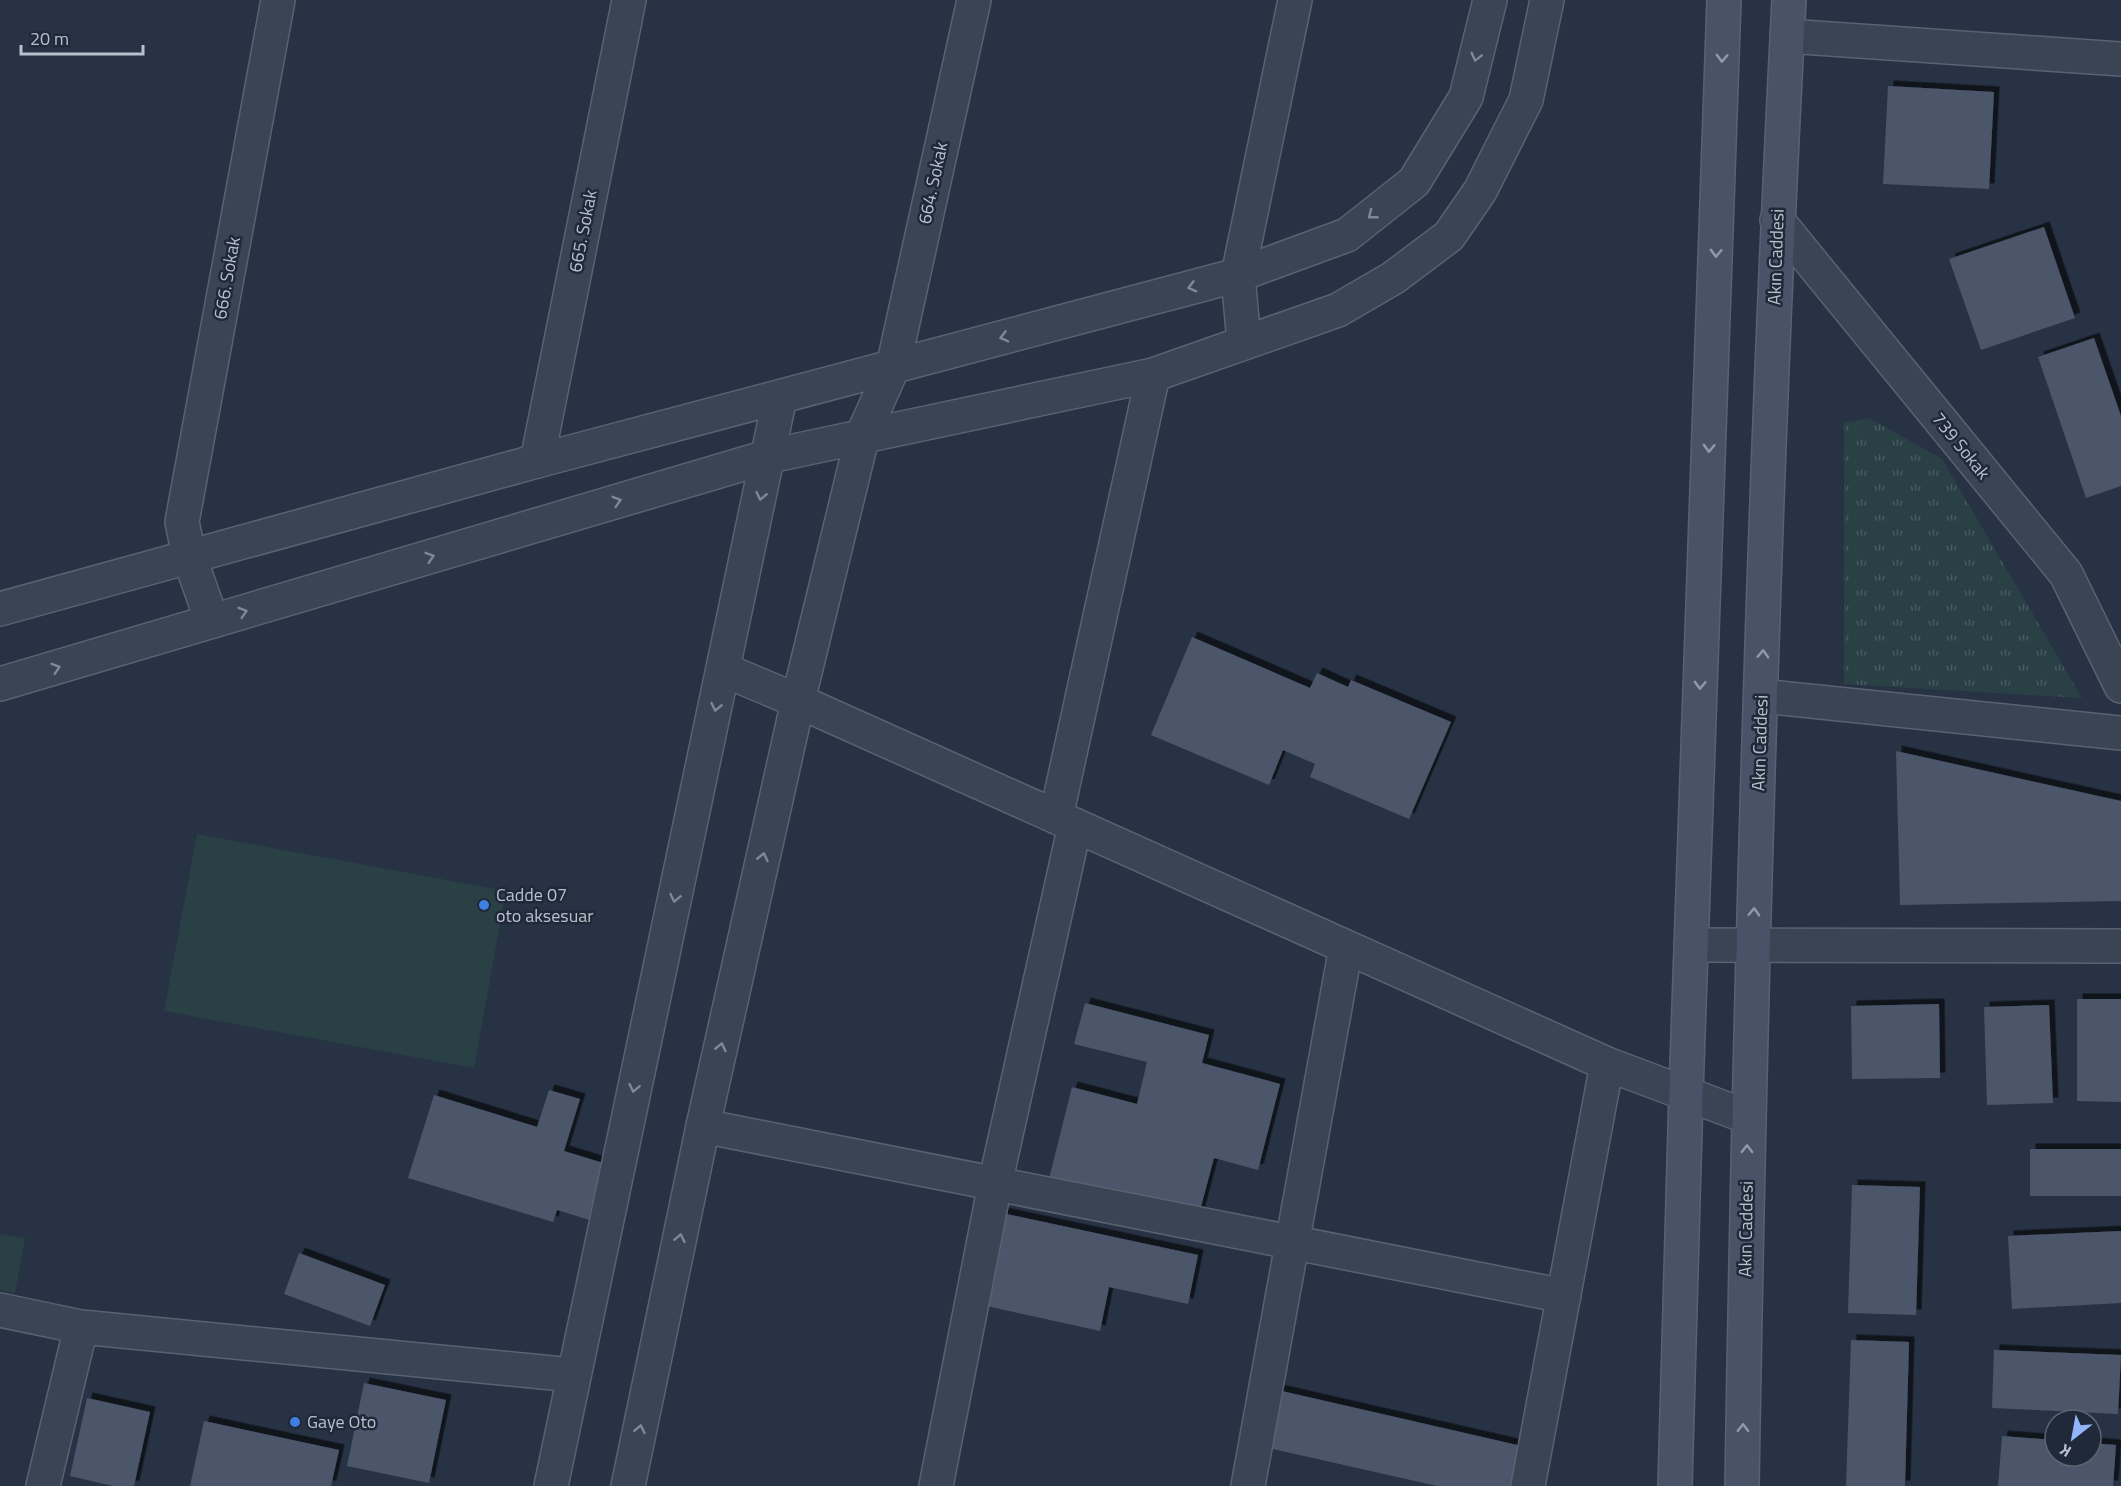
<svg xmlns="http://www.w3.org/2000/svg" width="2121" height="1486" viewBox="0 0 2121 1486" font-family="'Titillium Web',sans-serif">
<defs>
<pattern id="park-tufts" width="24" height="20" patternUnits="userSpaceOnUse" patternTransform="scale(1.5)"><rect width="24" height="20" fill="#294145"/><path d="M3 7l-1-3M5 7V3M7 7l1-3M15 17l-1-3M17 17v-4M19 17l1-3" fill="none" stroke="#465b5f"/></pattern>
<filter id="shadow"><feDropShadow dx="5.5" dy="-5.5" stdDeviation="0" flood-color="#0009"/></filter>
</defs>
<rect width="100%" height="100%" fill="#273244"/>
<path fill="#294145" d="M197,834l309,57 -32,177 -310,-57z
M0,1234l25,4 -10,55 -15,-3z"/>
<path fill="url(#park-tufts)" d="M1869,418l73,41 140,239 -238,-14v-261z"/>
<path fill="#4b566a" filter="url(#shadow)" d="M1888,86l106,6 -5,97 -106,-5z
M2044,227l31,91 -94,32 -32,-91z
M2094,338l27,78v70l-35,12 -48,-141z
M1192,637l118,51 7,-15 31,14 3,-7 100,42 -42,97 -99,-42 5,-13 -32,-14 -14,35 -118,-50z
M1896,751l225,50v100l-221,4z
M2077,999h44v103l-44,-1z
M1085,1003l124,32 -7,28 78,21 -22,86 -44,-12 -16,60 -149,-39 23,-92 65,17 10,-42 -73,-18z
M1939,1004l1,74 -88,1 -1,-73z
M2049,1005l4,98 -66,2 -3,-98z
M549,1090l31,9 -16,52 49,15 -17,56 -39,-12 -4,12 -145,-44 26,-83 103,32z
M2030,1149h91v47h-91z
M1852,1185l68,2 -4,128 -68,-2z
M1002,1213l196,42 -10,49 -79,-17 -9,44 -118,-26z
M2121,1231v72l-109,6 -4,-73z
M299,1253l86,32 -15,41 -86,-32z
M1851,1340l58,2 -4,144h-59z
M1994,1350l127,5 -3,59 -126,-6z
M364,1383l82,17 -17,83 -82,-17z
M1273,1389l253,58 -9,39h-80l-177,-40z
M87,1398l63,14 -16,74h-21l-43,-10z
M204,1421l135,29 -8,36h-141z
M2002,1436l53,4v16h36v-13l25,2 -3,41h-115z"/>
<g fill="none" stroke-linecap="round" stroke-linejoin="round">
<g stroke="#5a6271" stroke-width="36">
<path id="minor" d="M1787,36l334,23
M1777,220l289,354 55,112
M1238,275l57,-275
M893,367l81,-367
M537,461l92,-461
M212,621l-23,-65 -7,-34 96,-522
M724,670l74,31 809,363 141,53
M1761,696l360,37
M1056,817l97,-442
M1691,945l430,1
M703,1126l861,170
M0,1310l81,17 492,48
M43,1486l38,-159
M936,1486l59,-302 80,-359
M1248,1486l98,-539
M1528,1486l79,-422"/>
</g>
<g stroke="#5a6271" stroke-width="36">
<path id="tertiary" d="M1238,275l6,68
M0,609l537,-148 701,-186 109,-40 67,-53 52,-85 24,-97
M0,684l770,-228 383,-81 185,-65 55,-32 56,-42 31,-45 46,-91 21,-100
M551,1486l229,-1089
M628,1486l75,-360 95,-425 65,-267 30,-67"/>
</g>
<g stroke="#5a6271" stroke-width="36">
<path id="secondary" d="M1675,1486l11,-393 38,-1093
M1742,1486c8,-495 21,-991 47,-1486"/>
</g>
<use href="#minor" stroke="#3b4454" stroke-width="33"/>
<use href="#tertiary" stroke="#3b4454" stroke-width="33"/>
<use href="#secondary" stroke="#495367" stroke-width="33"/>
</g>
<defs><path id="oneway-chevron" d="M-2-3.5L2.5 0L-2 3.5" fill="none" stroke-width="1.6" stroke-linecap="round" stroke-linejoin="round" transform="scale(1.5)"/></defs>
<g stroke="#808897">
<use href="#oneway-chevron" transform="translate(1476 57) rotate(104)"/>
<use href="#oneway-chevron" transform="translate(1372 215) rotate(142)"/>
<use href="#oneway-chevron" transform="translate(1192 287) rotate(165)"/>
<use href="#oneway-chevron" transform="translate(1004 337) rotate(165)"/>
<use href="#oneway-chevron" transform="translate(761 496) rotate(102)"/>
<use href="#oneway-chevron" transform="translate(617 501) rotate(-17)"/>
<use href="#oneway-chevron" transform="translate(430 557) rotate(-17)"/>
<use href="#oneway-chevron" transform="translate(243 612) rotate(-17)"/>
<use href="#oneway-chevron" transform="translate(56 668) rotate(-17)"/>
<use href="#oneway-chevron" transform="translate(716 707) rotate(102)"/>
<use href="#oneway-chevron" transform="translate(763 857) rotate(-77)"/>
<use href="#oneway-chevron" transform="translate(675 898) rotate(102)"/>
<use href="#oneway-chevron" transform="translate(721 1047) rotate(-77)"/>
<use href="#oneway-chevron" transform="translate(634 1088) rotate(102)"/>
<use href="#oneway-chevron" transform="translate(680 1238) rotate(-78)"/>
<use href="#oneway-chevron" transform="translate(640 1429) rotate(-78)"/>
</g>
<g stroke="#929aa9">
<use href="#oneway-chevron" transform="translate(1722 58) rotate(92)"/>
<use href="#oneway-chevron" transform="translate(1716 253) rotate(92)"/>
<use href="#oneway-chevron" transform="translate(1709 448) rotate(92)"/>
<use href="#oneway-chevron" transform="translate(1763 654) rotate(-88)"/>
<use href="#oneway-chevron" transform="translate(1700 685) rotate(92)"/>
<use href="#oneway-chevron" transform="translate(1754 912) rotate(-88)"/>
<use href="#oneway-chevron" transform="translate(1747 1149) rotate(-89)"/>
<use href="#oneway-chevron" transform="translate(1743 1428) rotate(-89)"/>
</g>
<g fill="#3f7fe0" stroke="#202939" stroke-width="2">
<circle cx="484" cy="905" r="6"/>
<circle cx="295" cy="1422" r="6"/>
</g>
<g text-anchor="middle" stroke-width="5" stroke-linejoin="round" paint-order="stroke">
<g font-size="18" fill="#b9c0cd" stroke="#202939">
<text transform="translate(933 183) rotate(-78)" y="6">664. Sokak</text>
<text transform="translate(583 231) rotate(-79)" y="6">665. Sokak</text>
<text transform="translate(1776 257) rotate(-88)" y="6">Akın Caddesi</text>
<text transform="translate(227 278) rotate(-80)" y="6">666. Sokak</text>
<text transform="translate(1961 446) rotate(51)" y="6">739 Sokak</text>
<text transform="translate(1760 743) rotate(-88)" y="6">Akın Caddesi</text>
<text transform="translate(1746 1229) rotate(-89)" y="6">Akın Caddesi</text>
</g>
<g font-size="18" fill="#b9c0cd" stroke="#202939" text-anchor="start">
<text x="496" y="901">Cadde 07<tspan x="496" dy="21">oto aksesuar</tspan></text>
<text x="307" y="1428">Gaye Oto</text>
</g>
</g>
<g transform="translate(2073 1438) rotate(211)"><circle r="28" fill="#202939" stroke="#5d6574" stroke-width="1.5"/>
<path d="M0-4.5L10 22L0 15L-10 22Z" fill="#91b5fa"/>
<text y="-9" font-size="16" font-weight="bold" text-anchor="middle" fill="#b9c0cd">K</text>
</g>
<path d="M21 45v9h122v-9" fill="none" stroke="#b9c0cd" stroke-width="3"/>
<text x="30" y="45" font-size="18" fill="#b9c0cd" stroke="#202939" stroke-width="4.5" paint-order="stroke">20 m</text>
</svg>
